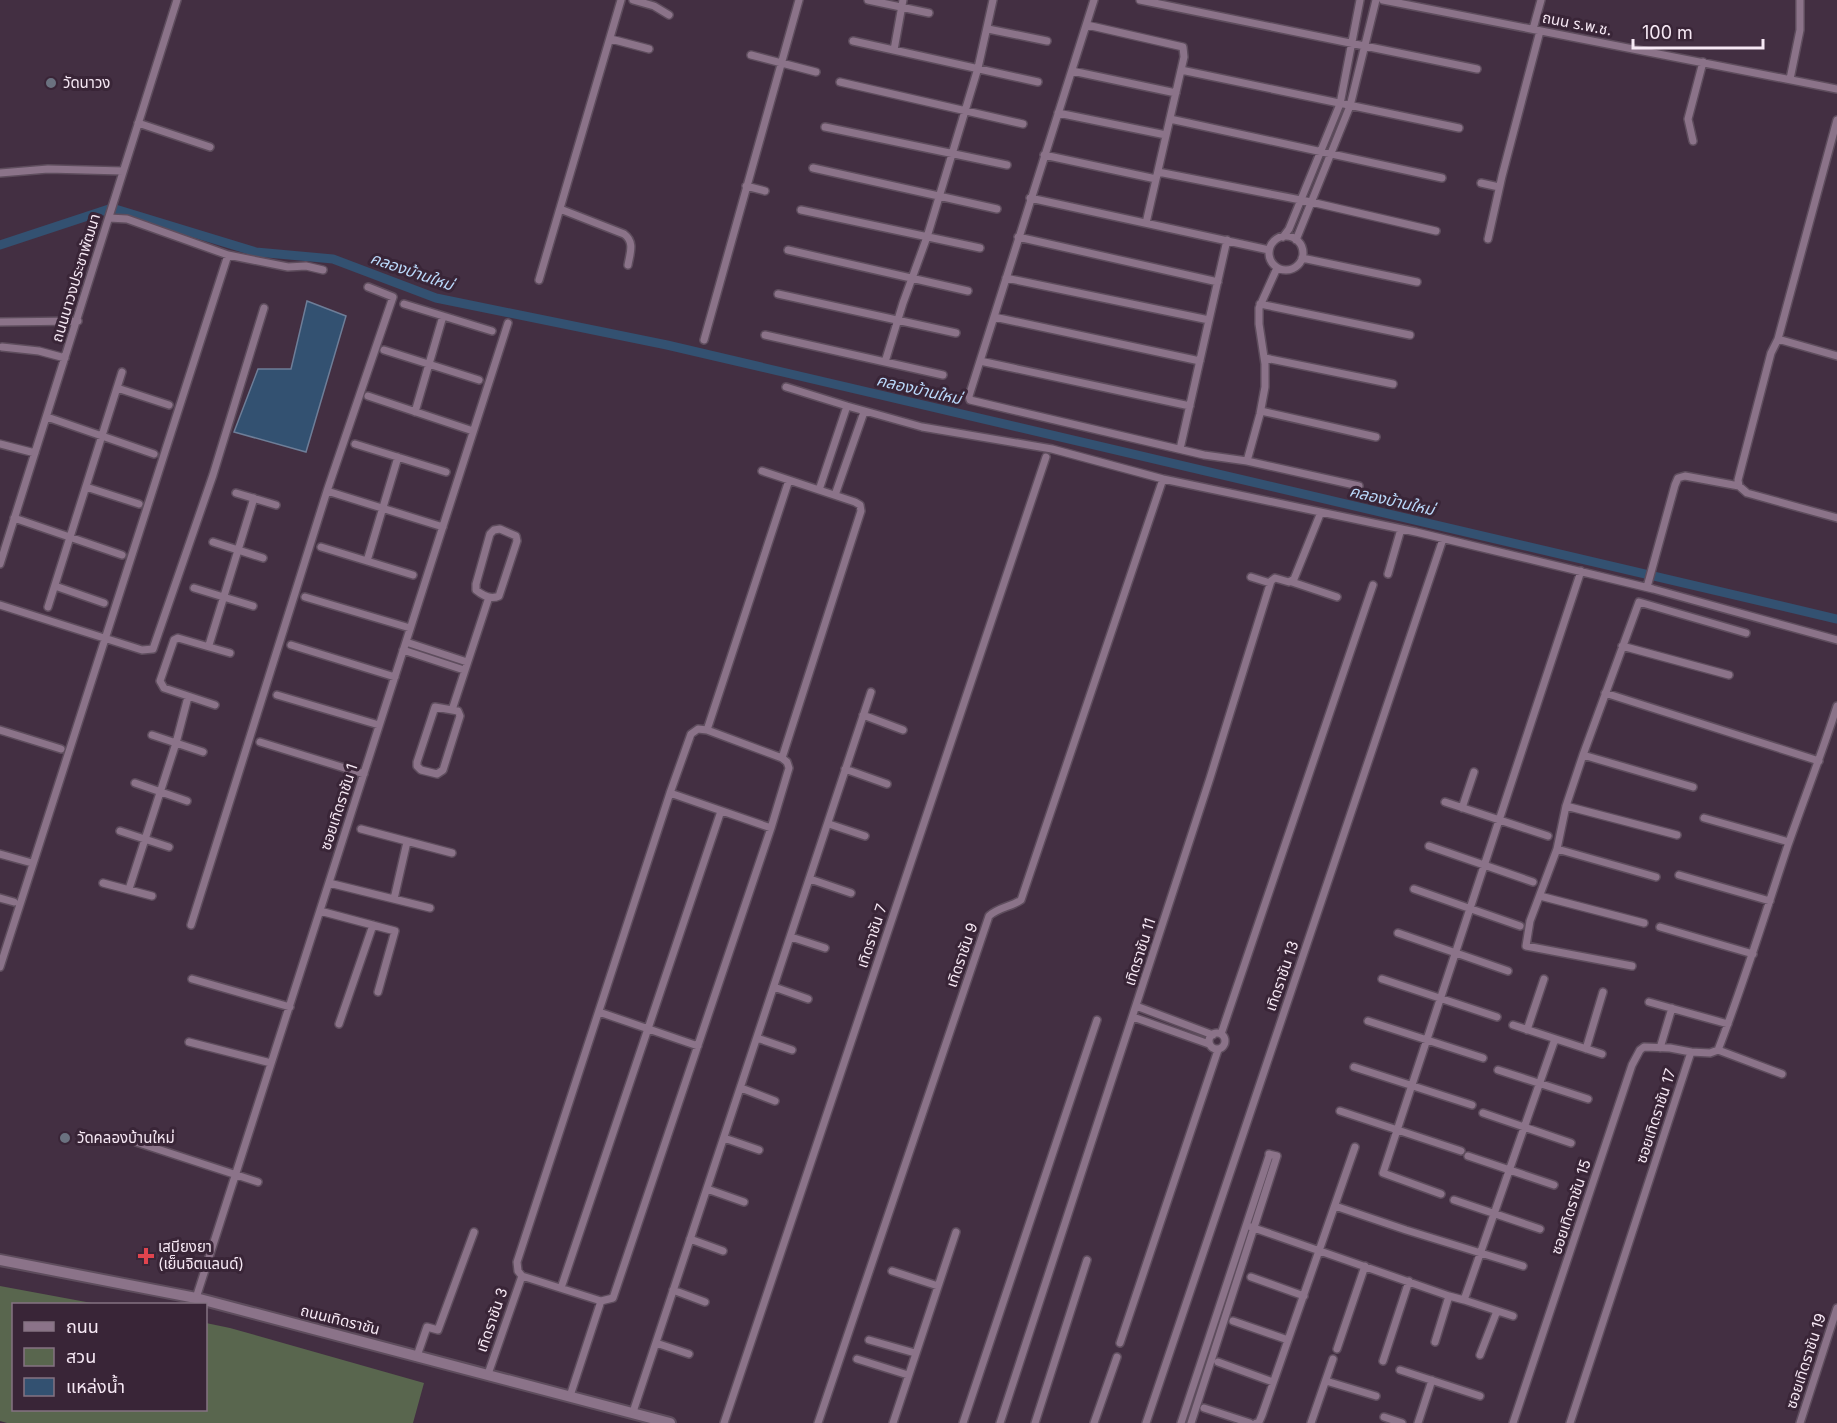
<svg xmlns="http://www.w3.org/2000/svg" width="1837" height="1423" viewBox="0 0 1837 1423" font-family="Inter,'Noto Sans Thai',sans-serif">
<rect width="100%" height="100%" fill="#432f42"/>
<path fill="#59664e" d="M0,1286l97,18h-83v106h192v-87l24,5 194,55 -11,40h-406l-7,-2z"/>
<path fill="#335171" stroke="#6e7e98" stroke-width="1.5" d="M307,301l39,15 -40,136 -72,-20 24,-63h33z"/>
<g fill="none" stroke-linecap="round" stroke-linejoin="round">
<path stroke="#335171" stroke-width="9" d="M0,245l112,-37 144,44 77,7 103,39 231,47 1170,274"/>
<g stroke="#5e4d5d" stroke-width="10">
<path id="street" d="M633,0l21,6 15,9
M868,0l61,13
M1094,0l-125,396 1,4 234,55 43,6 112,25
M1140,0l337,69
M1383,0l454,89
M1087,25l96,22 1,10 -38,166
M988,29l59,12
M1533,29l8,-29
M611,39l38,10
M853,41l185,41
M894,50l9,-50
M751,55l65,17
M1181,70l278,58
M1072,71l104,22
M1790,79l10,-49v-30
M840,82l183,42
M1058,113l108,22
M1170,119l272,59
M138,123l72,24
M825,127l182,38
M1693,141l-5,-22 15,-57
M1044,155l112,24
M813,168l184,41
M1158,172l153,30 125,29
M0,173l48,-4 75,2
M1481,183l18,4
M746,186l19,5
M1030,198l239,52
M560,209l64,25c11,8 6,19 4,31
M801,210l179,38
M109,218l18,1 101,36 60,12 18,-1 17,4
M1269 253a17 17 0 1 1 34 0a17 17 0 1 1-34 0Z
M1018,237l200,45
M1283,237l6,-8 51,-125 20,-104
M1488,239l14,-63 38,-145
M1296,240l54,-134 26,-106
M788,250l180,41
M1302,258l115,24
M1006,278l203,42
M539,280l82,-280
M778,294l178,39
M404,304l88,27
M1260,304l150,31
M994,317l206,44
M0,322l78,-1
M765,335l178,40
M1778,339l59,17
M704,340l95,-340
M2,347l37,4 26,7
M384,350l95,30
M1265,358l128,26
M980,361l210,45
M885,362l18,-59 24,-66 51,-169 15,-68
M786,387l61,19
M117,388l52,17
M368,396l105,35
M1261,411l115,26
M415,412l28,-96
M47,417l107,37
M0,444l35,9
M355,444l91,28
M1180,449l47,-209
M1247,461l13,-47 5,-27v-23l-6,-40v-16l18,-40
M762,471l93,31 5,3 1,6 -79,247
M1739,486l-1,-6 33,-127 7,-14 59,-219
M86,487l53,17
M819,490l28,-84 75,21 130,22 111,30 253,53 237,57 184,51
M327,491l116,36
M236,493l40,12
M835,495l29,-83
M14,518l108,37
M500,529l16,7 1,5 -18,55c-8,4 -17,-1 -23,-6v-6l14,-50 4,-4z
M213,542l50,16
M321,547l92,28
M367,561l31,-104
M0,564l177,-564
M1388,574l13,-45
M1251,577l19,6
M1292,582l45,15
M55,586l49,17
M1647,587l28,-102 3,-7 7,-2 54,10 8,7 90,25
M194,588l59,18
M305,597l105,31
M0,605l142,45 11,-1 60,-174 51,-167
M48,607l74,-235
M406,642l61,20
M209,645l45,-147
M291,645l104,32
M1622,646l107,29
M403,650l61,20
M1605,693l214,68
M277,695l102,30
M215,705l-51,-17 -4,-7 14,-41 4,-2 52,15
M435,707l23,4 2,5 -17,54 -6,4 -16,-4 -4,-4v-4z
M452,710l37,-113
M863,715l40,15
M698,729l9,1 75,28 5,4 2,6 -18,60 -158,470 -12,3 -79,-25 -4,-5 -1,-9 153,-469 21,-59z
M0,730l61,19
M707,730l82,-250
M152,735l51,17
M260,742l104,32
M1583,755l110,32
M845,769l42,15
M135,783l52,18
M670,793l101,35
M1445,802l103,34
M1566,806l111,29
M1462,808l12,-36
M1704,818l85,24
M829,824l36,12
M361,829l91,24
M120,831l49,16
M1429,846l104,36
M1557,849l99,28
M0,854l32,9
M1679,875l91,26
M810,879l41,14
M103,883l49,13
M329,883l101,25
M129,889l47,-146 12,-46
M1414,889l106,37
M1540,896l104,27
M0,898l14,4
M394,899l13,-57
M320,911l75,20 -17,61
M191,925l136,-434 66,-194 -25,-10
M1660,927l93,27
M1398,933l110,38
M791,937l34,11
M1632,966l-106,-20 4,-25 27,-72 9,-43 17,-51 56,-153 107,31
M0,967l228,-712
M192,979l98,28
M1382,979l115,38
M774,987l34,12
M1649,1002l79,22
M1136,1006l77,29
M599,1012l99,34
M1133,1017l76,27
M1368,1021l115,37
M339,1024l34,-99
M1513,1025l89,29
M1527,1030l17,-51
M1209 1041a8 8 0 1 1 16 0a8 8 0 1 1-16 0Z
M1221,1034l152,-449
M757,1038l35,12
M189,1042l82,21
M1660,1048l12,-40
M1586,1049l17,-57
M1718,1050l64,24
M1354,1067l118,38
M1498,1070l90,29
M741,1088l34,13
M1340,1111l121,40
M1483,1113l88,30
M724,1138l35,12
M136,1142l122,40
M1468,1156l86,29
M707,1189l37,13
M1441,1194l-58,-21 198,-602
M1454,1200l86,29
M1335,1206l71,24 117,36
M1251,1227l198,69
M690,1239l33,12
M892,1271l46,15
M1251,1277l53,19
M561,1288l160,-477
M673,1290l32,12
M196,1298l312,-975
M1464,1300l49,16
M1233,1321l55,19
M869,1340l46,13
M1435,1342l14,-46 15,4 91,-261
M656,1343l33,11
M1120,1343l98,-293
M1337,1349l28,-83
M1480,1355l17,-44
M417,1356l10,-29 11,3 36,-98
M857,1359l51,16
M1383,1361l26,-80
M1218,1362l55,20
M1400,1370l80,26
M488,1374l34,-98
M1326,1381l50,15
M570,1396l31,-95
M1204,1408l46,15
M633,1412l238,-720
M1384,1417l18,6
M724,1423l322,-966
M818,1423l171,-507c10,-9 22,-9 32,-16l142,-421
M893,1423l63,-191
M963,1423l134,-403
M1000,1423l210,-645 61,-197 4,-3 14,4 5,-3 27,-67
M1035,1423l52,-163
M1094,1423l23,-66
M1146,1423l297,-884
M1181,1423l88,-267v-2l8,2 -86,267
M1256,1423l3,-1 3,-7 93,-268
M1311,1423l22,-64
M1418,1423l14,-43
M1513,1423l119,-358 8,-15 4,-3 26,1 21,4
M1570,1423l121,-371 19,1 8,-3c26,-67 47,-136 70,-205 16,-46 34,-92 49,-139
M1800,1423l37,-115"/>
</g>
<g stroke="#5e4d5d" stroke-width="14">
<path id="secondary" d="M0,1260l196,38 474,125"/>
</g>
<use href="#street" stroke="#8b7389" stroke-width="7"/>
<use href="#secondary" stroke="#8b7389" stroke-width="10"/>
</g>
<g fill="#6b7280" stroke="#392537" stroke-width="2">
<circle cx="51" cy="83" r="6"/>
<circle cx="65" cy="1138" r="6"/>
</g>
<path fill="#e0444e" stroke="#392537" stroke-width="2" d="M143 1247h6v6h6v6h-6v6h-6v-6h-6v-6h6z"/>
<g text-anchor="middle" stroke-width="6" stroke-linejoin="round" paint-order="stroke">
<g font-size="15" fill="#f6e8f4" stroke="#392537">
<text transform="translate(1577 24) rotate(11)" y="5">ถนน ร.พ.ช.</text>
<text transform="translate(76 278) rotate(-73)" y="5">ถนนนาวงประชาพัฒนา</text>
<text transform="translate(339 807) rotate(-72)" y="5">ซอยเทิดราชัน 1</text>
<text transform="translate(872 936) rotate(-72)" y="5">เทิดราชัน 7</text>
<text transform="translate(1140 952) rotate(-72)" y="5">เทิดราชัน 11</text>
<text transform="translate(962 955) rotate(-71)" y="5">เทิดราชัน 9</text>
<text transform="translate(1282 976) rotate(-71)" y="5">เทิดราชัน 13</text>
<text transform="translate(1656 1116) rotate(-72)" y="5">ซอยเทิดราชัน 17</text>
<text transform="translate(1571 1207) rotate(-72)" y="5">ซอยเทิดราชัน 15</text>
<text transform="translate(340 1320) rotate(14)" y="5">ถนนเทิดราชัน</text>
<text transform="translate(492 1320) rotate(-71)" y="5">เทิดราชัน 3</text>
<text transform="translate(1806 1361) rotate(-72)" y="5">ซอยเทิดราชัน 19</text>
</g>
<g font-size="15" fill="#f6e8f4" stroke="#392537" text-anchor="start">
<text x="63" y="88">วัดนาวง</text>
<text x="77" y="1143">วัดคลองบ้านใหม่</text>
<text x="158" y="1252">เสบียงยา<tspan x="158" dy="17">(เย็นจิตแลนด์)</tspan></text>
</g>
<g font-size="16" font-style="italic" fill="#bad8fa" stroke="#392537">
<text transform="translate(412 271) rotate(19)" y="6">คลองบ้านใหม่</text>
<text transform="translate(919 389) rotate(13)" y="6">คลองบ้านใหม่</text>
<text transform="translate(1392 500) rotate(13)" y="6">คลองบ้านใหม่</text>
</g>
</g>
<rect x="12" y="1303" width="195" height="108" fill="#392537" stroke="#857383" stroke-width="1.5"/>
<rect x="24" y="1322" width="30" height="9" fill="#8b7389" stroke="#857383" stroke-width="1.5"/>
<text x="66" y="1333" font-size="18" fill="#f6e8f4">ถนน</text>
<rect x="24" y="1348" width="30" height="18" fill="#59664e" stroke="#857383" stroke-width="1.5"/>
<text x="66" y="1363" font-size="18" fill="#f6e8f4">สวน</text>
<rect x="24" y="1378" width="30" height="18" fill="#335171" stroke="#857383" stroke-width="1.5"/>
<text x="66" y="1393" font-size="18" fill="#f6e8f4">แหล่งน้ำ</text>
<path d="M1633 39v9h130v-9" fill="none" stroke="#f6e8f4" stroke-width="3"/>
<text x="1642" y="39" font-size="18" fill="#f6e8f4" stroke="#392537" stroke-width="4.5" paint-order="stroke">100 m</text>
</svg>
